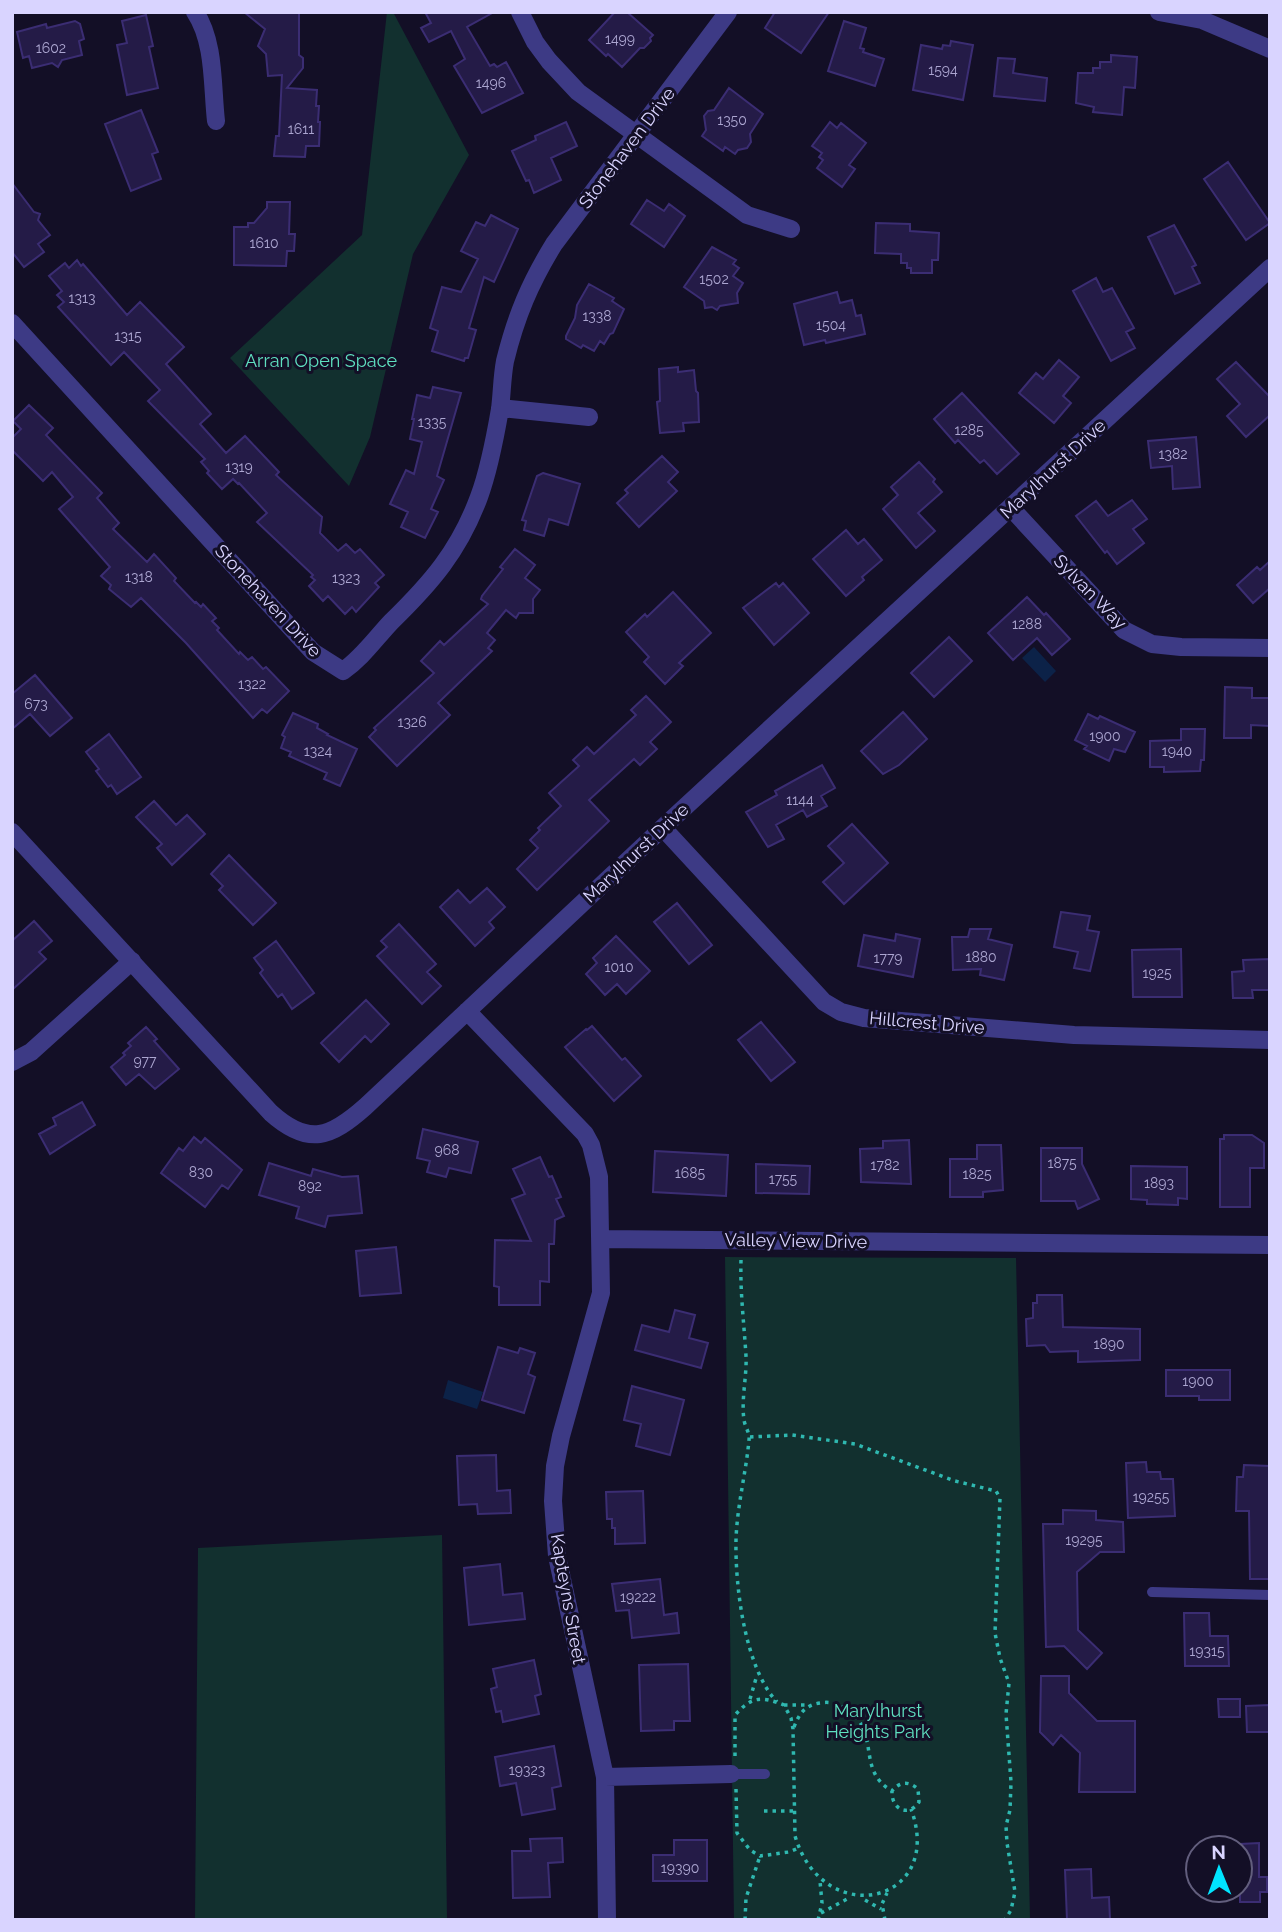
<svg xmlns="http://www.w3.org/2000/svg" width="1282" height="1932" viewBox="0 0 1282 1932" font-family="Raleway,sans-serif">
<rect width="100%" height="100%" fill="#130f26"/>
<path fill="#12302f" d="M387,12h6l76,143 -56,99 -43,183 -21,49 -119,-128 132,-123z
M725,1257l291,1 14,662h-296z
M442,1535l5,385h-252l3,-372z"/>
<path fill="#0c2248" d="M1034,647l22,24 -11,11 -23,-24z
M448,1380l35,12 -6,17 -34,-11z"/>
<path fill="#241b47" stroke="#3b2d73" stroke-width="2" d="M244,12h55v43l4,3v10l-16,20 30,2 -1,16h3l-1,16h2l-1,24h-13l-1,11 -31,-1 2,-20h3l3,-61 -14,1 -2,-22 -8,-8 7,-17z
M425,12h69l-27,15 23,39 4,-2 3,3 9,-5 17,31 -41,20 -28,-47 11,-7 -14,-28 -22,11 -8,-14 10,-5z
M615,12h12l26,23 -3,3 1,3 -7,7h-4l-18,19 -14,-13 -2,2 -17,-16z
M775,12h54l-28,41 -36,-25z
M146,15l7,31 -4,1 9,41 -31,7 -10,-50 10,-2 -5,-22z
M75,21l5,3 4,15 -5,2 3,14 -20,5 -4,7 -6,-4 -20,5 -3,-12 -6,2 -6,-26 29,-8 1,4z
M844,21l22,7 -6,20 4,1 -1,3 21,7 -9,27 -47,-15z
M951,41l22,4 -10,55 -50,-10 8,-45 21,4 1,-4 7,1z
M1111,55l26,2 -2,31 -11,-1 -2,28 -29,-3 1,-5 -18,-4 2,-30h15v-5h7v-6h11z
M998,58l17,1 -2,14 34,5 -2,23 -51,-5z
M729,88l34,26 -13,20 1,8 -4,6 -9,2 -3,4 -10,-7 -2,4 -21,-15 4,-6 -2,-14 4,-5 6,-1z
M141,110l17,42 -6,2 9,25 -30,12 -26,-67z
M566,122l11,24 -26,12 10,22 -27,13 -5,-13 -3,1 -14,-30 24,-11 -1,-4z
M830,122l7,6 4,-5 25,20 -17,22 6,4 -13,18 -25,-19 6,-8 -4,-3 3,-4 -10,-7z
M1228,162l42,61 -24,17 -42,-61z
M12,183l22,29 6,2 -2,6 12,15 -12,9 6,8 -20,15 -12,-15z
M647,200l17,11 5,-7 16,12 -21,31 -33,-23z
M267,202h23l-1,32h6l-1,17h-7l-1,15 -52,-1v-38h14v-4h6l13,-15z
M491,215l27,14 -24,53 -10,-5 -15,51 7,2 -8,28h-3l-1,3 -32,-10 6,-20 -8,-3 12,-41 19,5 17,-33 -17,-8 15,-29 9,4z
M876,223l34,1v7l29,2 -1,27h-6v13h-21v-5h-4v-5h-6v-9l-26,-1z
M1174,225l22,40 -4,2 8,16 -25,11 -27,-57z
M712,247l24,13 -3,4 6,4 -6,8 10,7 -6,10 1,10 -18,3 -3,4 -5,-3 -7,1 -1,-7 -20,-14z
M77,260l4,6 2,-2 44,51 13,-13 44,45 -18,17 45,50 -11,10 26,29 19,-17 34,36 -3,3 46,42 -2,16 18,18 8,-7 9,9 5,-4 24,26 -9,8 4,4 -23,25 -4,-5 -7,7 -17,-18 -5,5 -14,-15 6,-6 -4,-3 2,-2 -56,-53 10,-9 -28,-30 -1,1 -5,-5 -11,10 -15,-16 2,-2 -8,-9 4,-3 -57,-58 12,-11 -36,-38 -13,13 -53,-58 6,-5 -7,-7 5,-4 -13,-15 16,-13 4,5z
M1096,278l7,14 9,-4 22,40 -8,4 9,16 -24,13 -38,-70z
M589,284l25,14 -2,3 12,8 -11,24 -3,1 -6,10 -4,-3 -6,10 -11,-6 -2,3 -15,-9v-3l9,-18 2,-13z
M837,292l3,11 12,-3 4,16 5,-1 4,19 -39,9 -1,-3 -21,5 -10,-41z
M1059,360l20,17 -16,19 8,7 -17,20 -35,-30 17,-20 7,6z
M1236,362l34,35v18l-24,22 -19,-21 13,-12 -23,-25z
M678,367v5l16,-2 2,21 2,2 1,29 -16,1 1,8 -24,2 -3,-31 3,-1 -1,-32z
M433,387l28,6 -24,83 7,4 -13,29 7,3 -13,26 -24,-11 7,-15 -18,-8 16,-34 8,4 8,-32 -12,-3 4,-20h-2l5,-24 13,3z
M962,393l57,61 -22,20 -13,-14 -4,3 -22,-23 -3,3 -21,-24z
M29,405l24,23 -7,7 56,58 -5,5 22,25 -6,6 34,33 7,-8 22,24 -2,3 21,22 1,-1 5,5 2,-3 13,14 -4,3 7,7 -2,2 22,24 1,-2 8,8 4,-3 11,12 3,-2 23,24 -22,22 -5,-4 -9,9 -67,-75 -45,-45 -10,9 -22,-18 2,-4 -10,-9 9,-9 -51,-58 14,-12 -21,-25 -9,9 -31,-31v-12l9,-9 -8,-8z
M1196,437l4,50 -27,2 -1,-23 -21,2 -3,-27z
M662,456l16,16 -10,10 9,9 -38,36 -22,-24 11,-10 -3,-3z
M919,462l16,17 -2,3 9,10 -24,21 17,18 -19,17 -33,-39 15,-14 -7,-8z
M543,473l37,11 -12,41 -19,-6 -5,17 -20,-6 2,-9 -4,-1 15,-44z
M1132,500l15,19 -14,10 11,14 -27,21 -10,-13 -2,2 -29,-37 20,-15 12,15z
M846,530l12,14 6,-5 18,21 -20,17 2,3 -18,16 -33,-37z
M515,549l20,16 -10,13 15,12 -7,9v14h-14l-3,5 -10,-8 -19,23 8,7 -7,8 4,3 -54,52 12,12 -53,51 -28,-29 7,-7 -2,-2 60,-55 -13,-12 19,-20 4,4 44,-41 -7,-5 1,-3 21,-27 -3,-2z
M1270,561v27l-17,15 -16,-18 20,-18 3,3z
M776,583l3,4 4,-4 26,30 -35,32 -31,-37z
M673,592l38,41 -32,30 4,3 -18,18 -21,-22 5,-5 -23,-25 19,-18 2,3z
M1027,597l17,18 2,-2 24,26 -18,16 -15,-17 -24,22 -25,-27z
M949,637l23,24 -38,36 -23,-24z
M35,675l37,43 -22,18 -20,-22 -18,15v-35z
M1225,687l27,1v10h18v28l-19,-1v13h-27z
M646,696l25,26 -21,20 7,7 -17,16 -6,-6 -45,41 20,21 -72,69 -20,-21 21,-21 -8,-8 10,-10 -2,-2 23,-22 -12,-13 30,-27 -6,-6 14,-13 7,7 42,-39 -5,-5z
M903,712l24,27 -28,26 -16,9 -22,-23z
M293,713l25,11 -1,4 11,6 -1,1 30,14 -17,37 -16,-7 3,-6 -38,-17 2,-4 -10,-4 4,-11 -3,-2z
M1088,714l10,5 2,-3 35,16 -10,20 -11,-3 -5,12 -25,-12 3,-3 -12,-6z
M1181,729h24l-1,31h-3l-1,11 -36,1v-5h-14v-26l31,-1z
M109,734l32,43 -24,17 -6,-9 -3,2 -12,-16 3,-2 -13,-17z
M822,765l13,23 -14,8 6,10 -20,11 -4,-7 -27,15 8,14 -16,8 -22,-35 31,-17 -2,-4z
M154,801l22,24 11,-10 18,19 -33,31 -15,-17 5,-4 -26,-27z
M852,824l36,39 -44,41 -21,-22 21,-19 -16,-17z
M229,855l47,48 -23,22 -34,-35 4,-4 -12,-12z
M487,888l18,19 -16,15 5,6 -19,18 -35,-39 18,-17 12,13z
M677,903l35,42 -23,19 -35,-42z
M1061,912l29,4 -3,14 12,2 -9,39 -16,-3 4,-16 -24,-5z
M34,921l18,20 -13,11 7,7 -34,31v-49z
M399,924l37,40 -9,8 14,14 -19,18 -45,-48 10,-9 -6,-6z
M970,929h21l-3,10 24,6 -8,35 -24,-5 1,-6 -28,1 -1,-33h16z
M896,934l24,5 -7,38 -55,-11 6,-31 31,6z
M616,936l34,35 -24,23 -9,-10 -12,11 -19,-21 11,-11 -4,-5z
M276,941l38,52 -22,16 -10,-15 -4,3 -18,-24 3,-3 -9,-12z
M1181,949l1,48h-49l-1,-47z
M1270,959l-1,31h-17l1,8h-20l-1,-26 12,-1 -1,-11z
M366,1000l23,24 -18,18 -6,-6 -26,26 -18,-19z
M761,1022l34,40 -24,19 -33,-41z
M592,1026l30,34 3,-2 16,18 -27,25 -49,-54 21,-18 1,1z
M146,1027l11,12 -3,2 25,28 -24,20 -16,-15 -13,11 -15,-18 14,-12 -2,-2 8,-7 -3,-3z
M82,1102l13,23 -45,29 -11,-20 17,-9 -3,-7z
M423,1129l55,13 -7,31 -22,-5 -3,9 -19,-5 3,-11 -13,-3z
M1224,1135h28l12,8v25h-14v39h-30v-68h4z
M194,1137l7,6 4,-5 37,32 -14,19 -6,-4 -17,22 -44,-34 18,-25 4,3z
M909,1140l2,44 -50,-2 -1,-33 23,-1v-7z
M977,1145h24l2,45 -20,2v5h-33v-38h27z
M1041,1148h41v16l17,35 -21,10 -3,-8h-34z
M655,1151l73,4 -2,41 -73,-4z
M540,1157l9,20 3,-1 9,21 -5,2 8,17 -9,4 -1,24h-5v38l-9,-1v24h-41v-18l-5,-1 1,-46 36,1 -19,-42 13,-5 -12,-25z
M269,1163l42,13 2,-7 29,8 16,-1 4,37 -34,3 -3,11 -29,-9 3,-11 -40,-12z
M756,1164l54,2 -1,28 -53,-1z
M1131,1166l56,1v32l-9,-1v7l-31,-1v-4l-16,-1z
M396,1247l5,46 -41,3 -4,-45z
M1037,1295h25l1,32 77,2v31l-62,2v-11l-28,1 -5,-7 -18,1 -1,-27 7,-1v-15h4z
M675,1310l20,5 -6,23 19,5 -7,25 -66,-18 7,-25 27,7z
M498,1347l20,6 2,-5 15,5 -7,21 7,3 -11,36 -42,-13z
M1166,1370h64v30h-31v-4h-33z
M632,1386l52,14 -14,55 -34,-9 5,-22 -17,-4z
M496,1455l1,36 13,-1 1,23 -33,1 -1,-10 -18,1 -2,-49z
M1146,1462l1,10h13l1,7h12l2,37 -47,2 -2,-55z
M1244,1465l26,1v113h-20l-1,-68h-13l1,-34h6z
M643,1491l2,52 -30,1v-16h-3v-9h-5l-1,-27z
M1063,1510l33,1v9l27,2 1,30h-24l-23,20 1,58 24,23 -15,16 -23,-23 -18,1 -3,-123h20z
M500,1564l3,31 19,-2 3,26 -56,6 -5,-57z
M660,1579l4,36 13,-2 2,20 -47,5 -3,-28 -13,1 -4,-27z
M1184,1613h25l1,23h18l1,30h-44z
M534,1660l7,34 -6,2 4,18 -36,8 -2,-11 -5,1 -5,-23 6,-2 -4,-18z
M688,1664l2,57h-16v9l-33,1 -2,-66z
M1041,1676h28v17l28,28h38v71h-56l1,-39 -19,-18 -8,10 -13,-13z
M1218,1699h22v18h-21z
M1270,1705v27h-23l-1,-26z
M554,1746l7,40 -9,2 3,21 -33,6 -6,-32 -16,3 -5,-29z
M562,1838l1,24 -15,1 2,34 -37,1 -1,-47h19l-1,-12z
M674,1840h33v41h-54v-26h21z
M1259,1843v34h8v15h-7v10h-20v-58z
M1091,1869l1,29 17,-1 1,23h-43l-2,-50z"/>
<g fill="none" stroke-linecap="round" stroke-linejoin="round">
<path stroke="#2fb8b0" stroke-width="3.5" stroke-dasharray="3.5 5" stroke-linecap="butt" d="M741,1260c-1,32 3,63 5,96 1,20 -5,43 -2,64 1,7 6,13 5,20 -3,33 -12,66 -13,100 -1,47 9,128 41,162
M750,1437l42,-2 63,9 100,37 41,10 4,7 -5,135 5,25 9,25 -3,31 5,68 -1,28 -4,16 1,17 8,49 -4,18 -6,10
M750,1699l7,-24
M784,1705h23
M794,1727c5,-13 11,-22 26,-24 10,-2 18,1 26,6 36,22 9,61 46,82 8,-10 17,-10 26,-2l1,13c-11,16 -28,7 -27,-11
M735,1756v-41c17,-19 26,-19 49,-10l7,13 2,11 2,107c29,96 151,67 116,-27
M736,1789l1,44 13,17 10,6 29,-4 10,-4
M764,1811h31
M865,1900l16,9
M821,1913l28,-15
M745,1920l1,-22 14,-42
M818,1920l4,-17 -2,-22
M885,1920l-3,-16 5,-11"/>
<path stroke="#3d3a85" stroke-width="10" d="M1152,1592l118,3
M731,1774h34"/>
<path stroke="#3d3a85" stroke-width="18" d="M195,12c20,30 17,74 21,109
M520,12l15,30 14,19 29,31 169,123 44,14
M1159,12l43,8 68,29
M12,323l301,329 30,19c19,-13 32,-32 48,-49 40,-39 68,-71 88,-125 10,-27 16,-59 21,-88 2,-16 2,-32 5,-48 11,-45 25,-78 49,-117l174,-232
M500,408l89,9
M1011,508l113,122 28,14 29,3 89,1
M663,828l161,174 17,10 23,6 210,17 196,5
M12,832l259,281c38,34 60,24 94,-6l307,-288 598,-551
M467,1011l118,123 6,11 8,32 2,116 -40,143 -6,30 -2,35 4,55 48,221 2,143
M12,1062l19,-10 101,-91
M600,1239l670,6
M605,1777l126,-3"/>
</g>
<g text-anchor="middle" stroke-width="6" stroke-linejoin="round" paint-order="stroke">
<g font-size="14" fill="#aca6d1">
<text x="620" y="44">1499</text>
<text x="51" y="53">1602</text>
<text x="943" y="75">1594</text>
<text x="491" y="88">1496</text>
<text x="732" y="125">1350</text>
<text x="301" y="134">1611</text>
<text x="264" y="248">1610</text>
<text x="714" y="284">1502</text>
<text x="82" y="303">1313</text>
<text x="597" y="321">1338</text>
<text x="831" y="330">1504</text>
<text x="128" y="341">1315</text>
<text x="432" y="427">1335</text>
<text x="969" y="435">1285</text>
<text x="1173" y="459">1382</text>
<text x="239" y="472">1319</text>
<text x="139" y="582">1318</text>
<text x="346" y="583">1323</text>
<text x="1027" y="629">1288</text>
<text x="252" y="689">1322</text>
<text x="36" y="709">673</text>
<text x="412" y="727">1326</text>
<text x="1105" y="741">1900</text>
<text x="318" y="756">1324</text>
<text x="1177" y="756">1940</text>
<text x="800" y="805">1144</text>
<text x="981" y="962">1880</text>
<text x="888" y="963">1779</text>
<text x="619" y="972">1010</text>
<text x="1157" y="978">1925</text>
<text x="145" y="1066">977</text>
<text x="447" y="1155">968</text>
<text x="1062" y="1168">1875</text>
<text x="885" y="1170">1782</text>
<text x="201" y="1177">830</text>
<text x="690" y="1178">1685</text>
<text x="977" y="1179">1825</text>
<text x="783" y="1184">1755</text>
<text x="1159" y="1188">1893</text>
<text x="310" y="1191">892</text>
<text x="1109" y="1349">1890</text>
<text x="1198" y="1386">1900</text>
<text x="1151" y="1502">19255</text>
<text x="1084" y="1545">19295</text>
<text x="638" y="1602">19222</text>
<text x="1207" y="1656">19315</text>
<text x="527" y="1775">19323</text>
<text x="680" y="1873">19390</text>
</g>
<g font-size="18" fill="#d9d4ff" stroke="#130f26">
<text transform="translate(627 148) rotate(-53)" y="6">Stonehaven Drive</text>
<text transform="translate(1053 469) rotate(-43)" y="6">Marylhurst Drive</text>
<text transform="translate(1090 592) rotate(46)" y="6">Sylvan Way</text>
<text transform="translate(268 601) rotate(47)" y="6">Stonehaven Drive</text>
<text transform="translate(636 853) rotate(-43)" y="6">Marylhurst Drive</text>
<text transform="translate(927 1023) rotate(5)" y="6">Hillcrest Drive</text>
<text transform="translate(796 1241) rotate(1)" y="6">Valley View Drive</text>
<text transform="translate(568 1599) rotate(80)" y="6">Kapteyns Street</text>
</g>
<g font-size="18" fill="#5fe0c0" stroke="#130f26">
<text x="321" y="367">Arran Open Space</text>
<text x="878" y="1717">Marylhurst<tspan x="878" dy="21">Heights Park</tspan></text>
</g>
</g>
<rect width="1282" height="1932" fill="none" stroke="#d9d4ff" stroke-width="28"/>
<g transform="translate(1219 1869) rotate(359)"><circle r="33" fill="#130f26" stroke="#625e7d" stroke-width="2"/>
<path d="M0-5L12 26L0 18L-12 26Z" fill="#00e5ff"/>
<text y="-10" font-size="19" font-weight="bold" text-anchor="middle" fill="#d9d4ff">N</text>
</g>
</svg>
